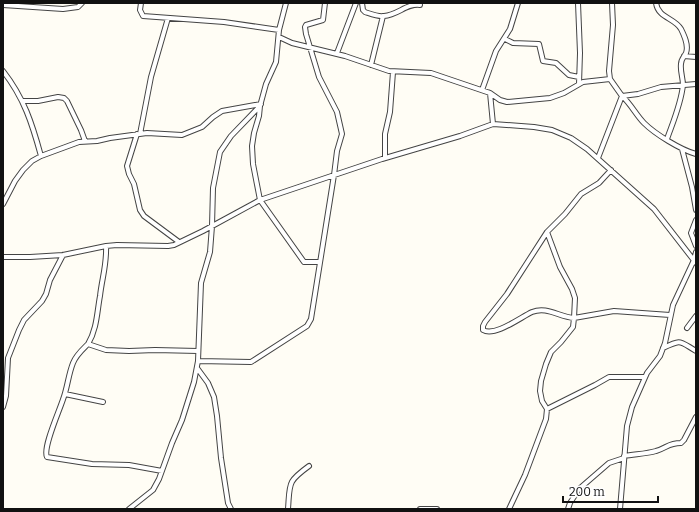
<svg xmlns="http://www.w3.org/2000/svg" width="699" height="512" viewBox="0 0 699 512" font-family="Bitter,serif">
<rect width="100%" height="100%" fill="#fffdf5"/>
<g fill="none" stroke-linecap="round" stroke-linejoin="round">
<g stroke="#444" stroke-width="6">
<path id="minor" d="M141,3l-1,7 3,6 81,6 55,8
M286,3l-7,27 -3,32 -10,22 -6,22 -1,10 -5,17 -2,13 1,18 7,36 44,62h16
M362,3l1,7 2,2c6,2 13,5 19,4 14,-1 23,-13 36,-11
M578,3l2,50 -1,31
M612,3l1,22 -4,46 1,8 12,17 16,-2 23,-7 35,-3
M656,3c2,15 19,15 25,26 3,6 8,16 5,24 -2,4 -5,6 -5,11 -1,7 2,14 2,21 -2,19 -10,37 -16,54
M3,5l60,4 15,-2 4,-4
M279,37l13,6 53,13 44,15 42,2 59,20 3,31
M505,39l8,4 26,1 4,17 13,2 13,12 10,2
M337,53l19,-50
M684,56l12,1
M371,65l12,-49
M3,71c21,27 29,52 38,85
M482,90l14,-39 14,-22 8,-26
M490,93l10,7 7,2 43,-4 14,-5 19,-11 27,-3
M22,101h16l20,-4 6,1 3,3 14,29 4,11
M137,134l-10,32 2,8 5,10 6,26 4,6 35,26
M140,134l11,-57 17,-59
M682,149l10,38 4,23
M385,158v-24l5,-22 3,-40
M598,158l24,-62c9,8 14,19 22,27 11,11 37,27 52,31
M611,170l-12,13 -18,11 -16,20 -18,18 -40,62 -22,28 -2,4v4c12,7 38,-13 49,-18 15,-6 27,5 42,6l40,-7 56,4
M3,204l12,-23 8,-11 9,-9 9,-5 38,-14 18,-1 13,-3 37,-5 35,2 20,-8 11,-10 9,-6 39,-7
M696,220l-5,13 5,13
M106,246c1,18 -4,32 -6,50 -3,16 -3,33 -12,48l18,6 23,1 26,-1 43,1
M3,257h27l33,-2 43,-9 11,-1 51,1 6,-1 29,-14 57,-31 122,-41 78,-23 33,-12 41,3 18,3 19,8 16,11 67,60 42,54
M687,328l9,-12
M88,344c-6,6 -12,11 -15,19 -4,10 -5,20 -8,30 -3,13 -23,54 -18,64l45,7 37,1 33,6
M663,348c19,-9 16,-7 33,3
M198,361l53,1 56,-36 4,-7 23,-144 3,-24 5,-17 -5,-22 -18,-35 -13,-43 -1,-7 1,-2 17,-5 2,-17
M197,368l11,15 6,14 3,19 4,42 7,45 3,6
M65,394l38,8
M3,407l3,-11 2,-38 11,-28 5,-10 18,-19 4,-7 4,-14 13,-25
M547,409l48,-24 14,-8h36
M624,456c10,-2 22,-2 32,-5 11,-3 12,-8 25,-8l3,-3 12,-23
M129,509l24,-19 6,-11 13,-36 10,-23 12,-38 4,-21 3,-78 9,-31 2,-26 1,-38 7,-36 11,-16 29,-30
M288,509c2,-26 -1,-27 21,-43
M420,509h17
M509,509l16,-34 21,-56 1,-10 -5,-8 -2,-10 1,-10 5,-17 5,-12 10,-10 12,-15 1,-9 1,-20 -3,-9 -12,-22 -13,-35
M568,509l2,-6 9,-14 30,-26 15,-5
M620,509l7,-83 5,-19 15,-34 13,-17 5,-13 8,-38 21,-45 2,-8"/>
</g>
<use href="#minor" stroke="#fff" stroke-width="4"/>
</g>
<rect width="699" height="512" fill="none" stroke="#111111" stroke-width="8"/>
<path d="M563 496v6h95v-6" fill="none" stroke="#111111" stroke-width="2"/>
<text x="569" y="496" font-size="12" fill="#111111" stroke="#ffffff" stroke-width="3" paint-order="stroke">200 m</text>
</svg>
